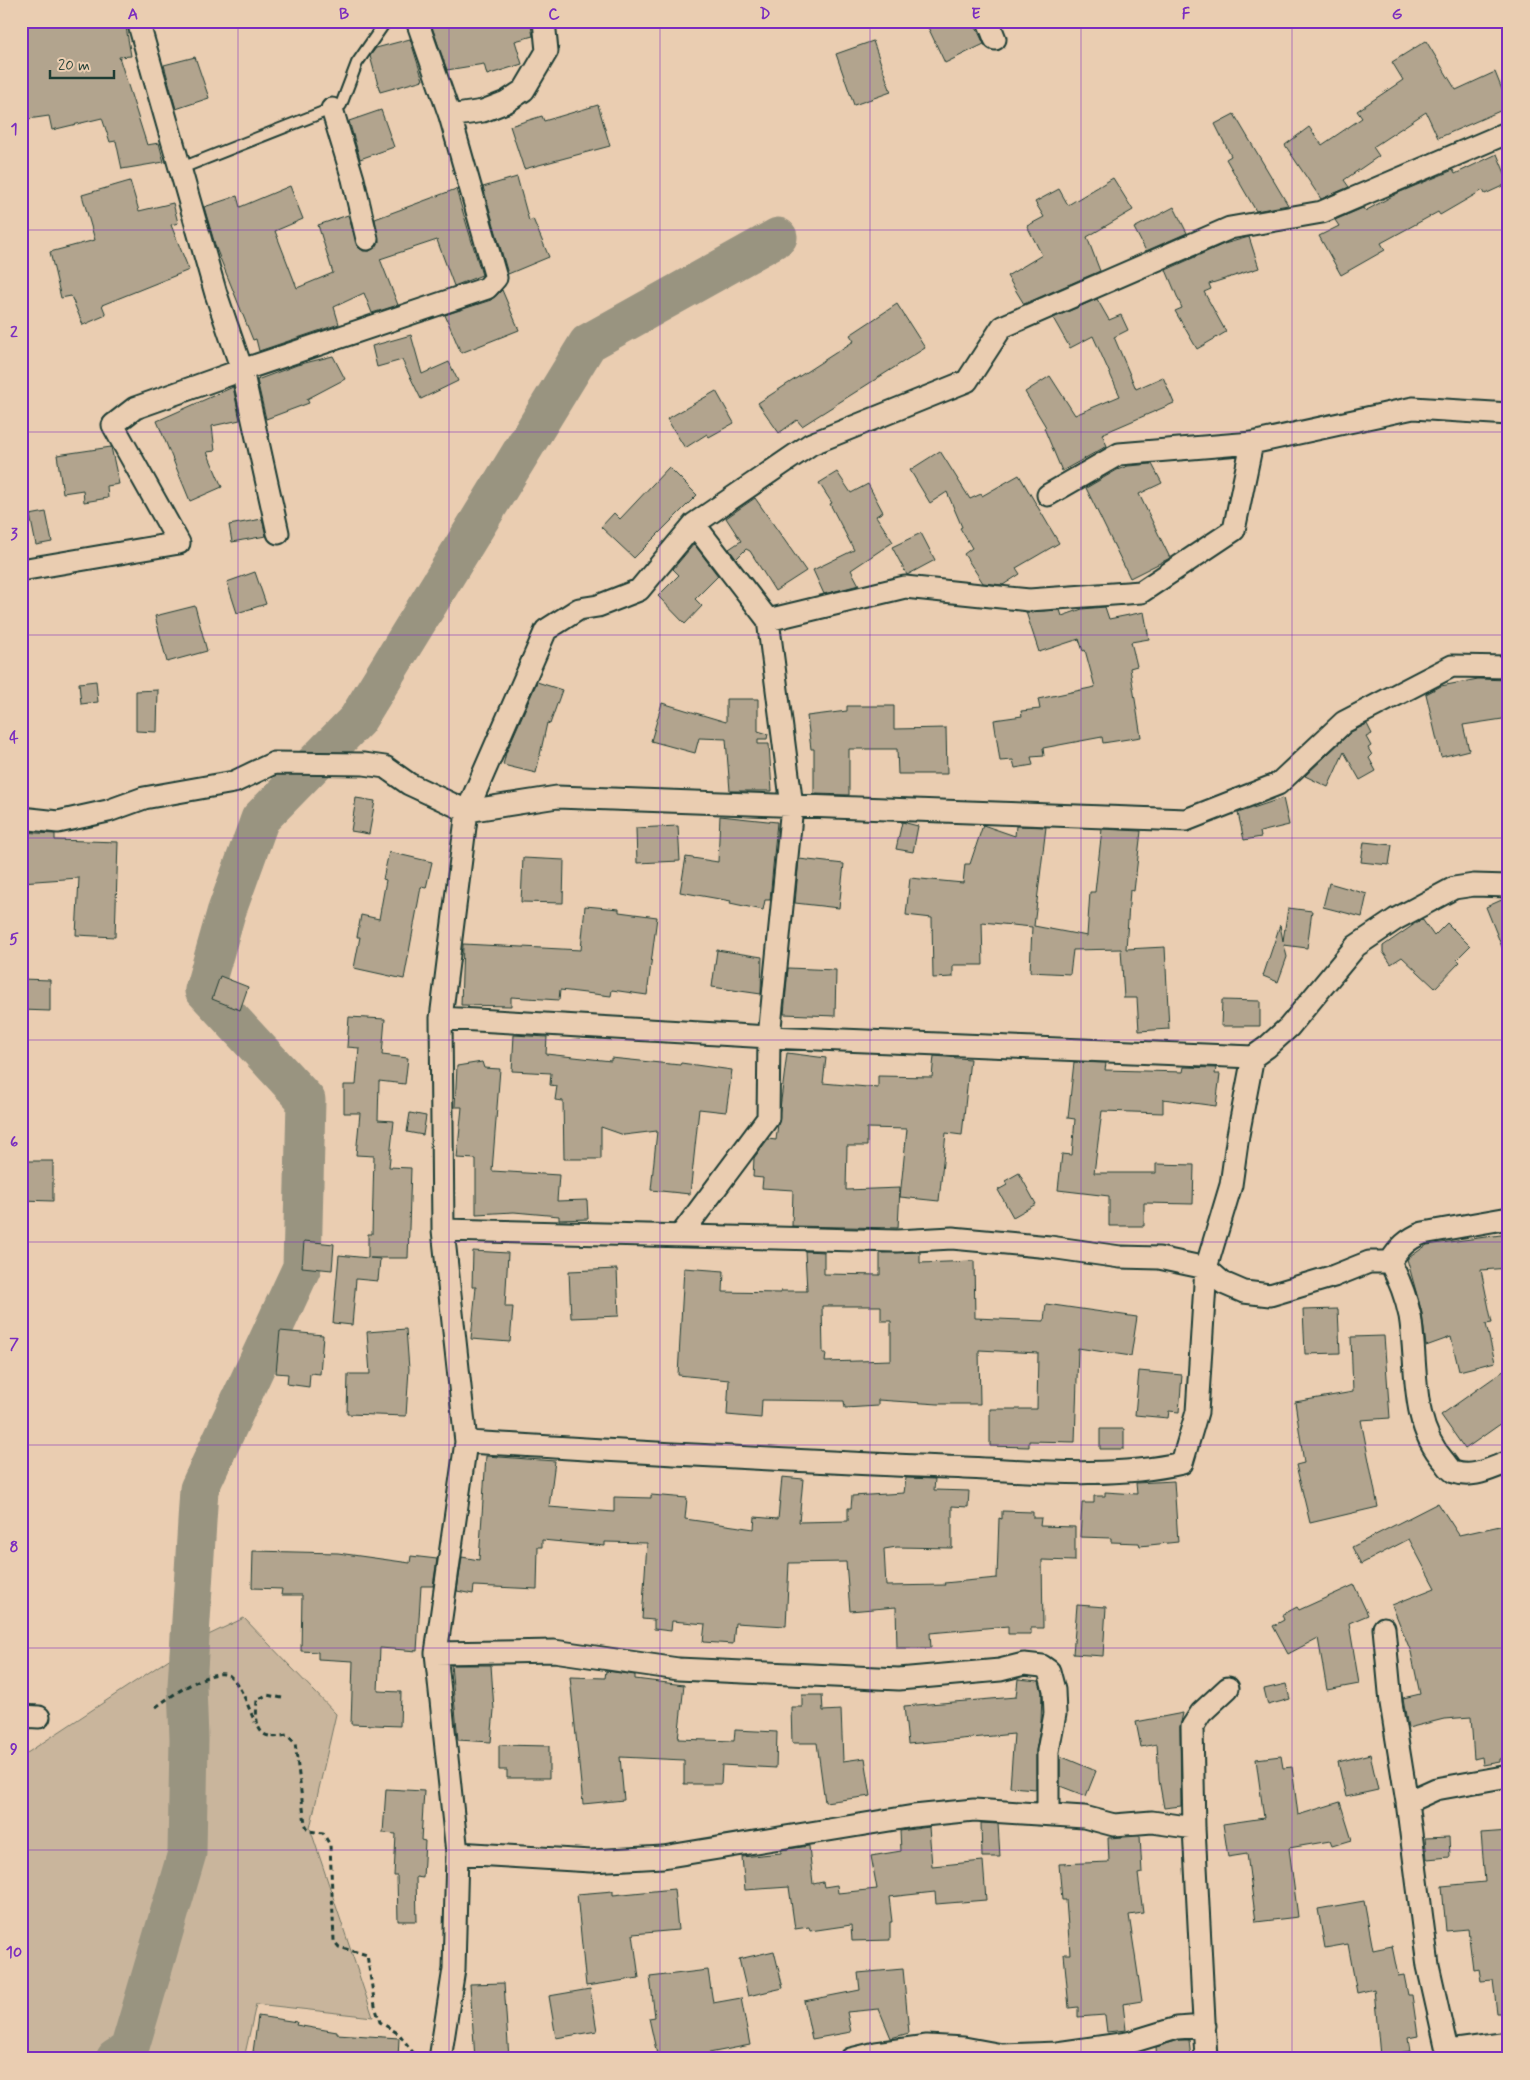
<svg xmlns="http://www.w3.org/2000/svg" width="1530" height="2080" viewBox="0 0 1530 2080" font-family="Mynerve,sans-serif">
<rect width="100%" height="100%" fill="#eacdb1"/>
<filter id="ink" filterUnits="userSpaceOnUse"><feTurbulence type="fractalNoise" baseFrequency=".02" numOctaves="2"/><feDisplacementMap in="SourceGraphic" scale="10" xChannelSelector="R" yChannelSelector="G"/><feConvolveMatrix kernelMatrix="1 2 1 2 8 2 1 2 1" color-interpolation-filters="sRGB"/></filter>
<g filter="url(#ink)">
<path fill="#c9b59c" stroke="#747968" d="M244,1618l92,96 -26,114 63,189 -117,-13 -11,50 1,5h-225v-302l177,-117z"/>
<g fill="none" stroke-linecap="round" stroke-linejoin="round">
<path stroke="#999480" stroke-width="39" d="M115,2059l14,-9 58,-197 2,-114 -2,-53 12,-197 103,-222 4,-167 -102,-110 22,-77 34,-94 97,-99 231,-377 190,-106"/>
</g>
<path fill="#b2a48e" stroke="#1f3d34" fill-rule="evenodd" d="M21,21h104l6,35 -12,1 28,88 12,-2 5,19 -42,7 -6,-28 -6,1 -8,-24 -50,12 -3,-14 -28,4z
M430,21h100l3,15 -18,5 7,23 -35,11 -3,-11 -37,6z
M925,21h48l11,23 -39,19z
M410,39l13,41 -43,12 -10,-36 6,-8z
M873,41l18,51 -37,13 -18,-51z
M1426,41l30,49 39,-18 14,35 -71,31 -12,-26 -53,35 6,9 -35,24 5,7 -28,12 -36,-54 24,-18 13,18 40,-27 -5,-7 46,-31 -11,-18z
M195,57l14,41 -33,11 -12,-44z
M598,105l12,41 -86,23 -14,-43 32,-10 2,5z
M381,110l13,37 -34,12 -11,-38z
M1234,114l54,91 -32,6 -30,-52 5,-3 -16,-32z
M1497,154l12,29 -24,11 -2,-4 -43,25 -2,-3 -57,31 4,7 -44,25 -22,-39 20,-10 -4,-6 28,-12 2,3 33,-18 55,-23 2,4z
M517,177l12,44 4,-2 16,38 -41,17 -25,-87z
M1113,178l20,32 -46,27 13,34 -76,33 -17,-28 35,-21 -15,-29 17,-9 -9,-15 24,-13 9,16z
M130,181l9,30 34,-8 5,20 -7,2 18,45 -87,35 4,10 -23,10 -12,-29 -10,2 -11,-46 45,-12 -13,-45z
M290,186l13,33 -28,12 22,57 36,-15 -15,-48 30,-10 10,32 5,4h7l9,-9 -4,-23 81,-30 26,86 -28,11 -17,-46 -57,19 18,46 -26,8 -8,-20 -30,14 5,17 -80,27 -3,-12 -3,1 -37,-92 -12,-41 33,-11 3,11z
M1174,207l13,26 -41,18 -12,-23z
M1249,237l10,31 -50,16 2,5 -7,3 22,40 -29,17 -22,-38 7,-3 -16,-38 58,-26z
M502,290l17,40 -58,23 -16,-38 46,-15z
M1097,299l12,21 12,-5 7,15 -14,7 22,52 27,-12 11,26 -72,31 5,12 -45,25 -18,-43 2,-1 -21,-35 25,-16 25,39 45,-19 -27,-60 -23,12 -17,-30z
M897,304l28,44 -123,78 -5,-6 -18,13 -21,-30 96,-62 -4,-6z
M411,335l11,39 27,-12 9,19 -37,18 -19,-39 -25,7 -5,-21z
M333,356l12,23 -38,20 2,4 -43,16 -9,-39 40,-15z
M233,387l7,33 -28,6 3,25 -8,1 15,35 -32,14 -33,-80z
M716,391l18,32 -25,14 -2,-3 -22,14 -18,-29z
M111,447l8,37 -12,2 1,12 -24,4 -1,-12 -20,3 -6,-38z
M940,451l30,48 11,-5 1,2 37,-21 40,68 -43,25 4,6 -17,11 -20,-2 -19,-29 8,-6 -12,-20 2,-1 -15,-35 -17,11 -20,-33z
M1152,464l10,19 -23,11 31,64 -40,20 -44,-90 31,-18 11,-4z
M669,467l28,28 -63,63 -33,-31 13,-14 6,6z
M837,472l14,21 17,-9 15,28 -7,4 17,26 -42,28 8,15 -35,9 -11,-24 41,-20 -24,-46 2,-1 -13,-20z
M755,498l51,73 -31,20 -25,-40 -4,-2 -10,10 -7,-10 12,-8 -15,-23z
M46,512l6,30 -16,3 -6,-30z
M262,519l4,17 -34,6 -3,-17z
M921,533l14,27 -28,15 -15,-28z
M694,544l24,32 -23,23 7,7 -17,18 -27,-28 21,-21 -6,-6z
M255,572l11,32 -29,9 -10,-31z
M195,606l12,45 -40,11 -12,-46z
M1105,607l4,12 35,-7 5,27 -18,3 6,24 -7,2 11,69 -38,6 -1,-6 -59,11 1,8 -13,1 2,8 -18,3 -2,-8 -13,1 -6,-41 28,-4 -1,-5 19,-2 -2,-10 57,-12 -10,-37 -2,1 -4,-12 -40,13 -13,-40 34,-2 2,6 20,-7z
M1478,679l31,1v38l-46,7 6,25 -28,7 -15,-63 15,-8z
M96,681l2,21 -17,2 -2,-21z
M537,682l25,8 -12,34 -3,-1 -11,50 -33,-8 3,-12z
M158,690l-1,42 -21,-1v-40z
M726,699h32v32l10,3 -1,5h-9v5h11l3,47h-42l-4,-52 -27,-1 -4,15 -44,-12 11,-38 64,19z
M847,706h47v23l52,-1 1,46h-49l-1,-25h-48v46l-35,-1v-45h-3l-4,-33 40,-5z
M1367,724l5,10 -6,3 5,9 -3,2 4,7 -3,3 7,13 -16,9 -16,-28 -16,35 -23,-11 46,-44z
M356,798l19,3 -6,33 -18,-3z
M1283,798l6,27 -29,7 1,5 -17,3 -6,-27z
M720,816l57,6 -7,78h-5l-2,10 -33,-7 1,-2 -51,-9 6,-35 32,5z
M902,822l16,4 -5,26 -17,-3z
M983,825l32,11 1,-10 30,1 -12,99 53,10 3,-44h5l7,-63 39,2 -7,60 -4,-1 -4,59 39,-2 4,82 -30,2 -2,-33h-13l-3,-49 -48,1 -3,24 -40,-2 2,-45 -50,-5 1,43h-30v12l-20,1 -1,-60 -26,-3 4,-37 53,5 2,-19h5z
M678,826l2,35 -43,2 -1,-35z
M21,832l34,2v6l63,2 -3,95 -39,-2 3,-57 -58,4z
M1364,842l28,3 -3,20 -28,-3z
M389,852l43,10 -6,26 -5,-1 -17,92 -50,-11 6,-31h-3l4,-22 18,4 7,-39 -3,-1z
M523,858l41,2 -1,43 -42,-1z
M799,859l45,5 -5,44 -44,-5z
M1329,883l38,11 -5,23 -39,-10z
M1506,898h3l-1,64 -22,-55z
M585,906l34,3v3l38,5 -10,78 -35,-5 -1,6 -51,-6 -1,10 -48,-3v9l-50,-1 2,-61 118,6z
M1288,908l24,3 -5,37 -23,-3 3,12 -9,25 -15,-6 17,-51 3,16z
M1422,919l12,17 13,-13 23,23 -13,13 3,3 -25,26 -33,-31 -11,7 -8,-12v-6z
M717,950l45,7 -1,37 -49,-7z
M788,968l48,2 -1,46 -51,-2z
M220,976l28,11 -8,23 -28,-11z
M21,979l29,1v31l-29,-1z
M1222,1000l38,1v25h-39z
M349,1017l36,2 -3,36 26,3 -3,26 -26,-3 -1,39 16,1 -5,46 22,1 -3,90h-38l10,1 -2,22 -22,-2 -4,46 -19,-2 6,-68 29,3v-24h4l2,-78 -18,-1 4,-42h-16v-28h12l3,-37 -12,-1z
M514,1035l33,2 -1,17 65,7v-3l69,7 1,-2 51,7 -6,42 -27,-3 -9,85 -39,-4 6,-59 -33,4 -23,-8v32h-37l-1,-58 -8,-1 2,-14 -7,-1 1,-12 -39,-2z
M787,1053l39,5 -3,25 55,5v-12l54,1 2,-21 36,3 -8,76 -16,-2 -7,68 -39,-4 7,-68 -40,-1v18h-20l-1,44 54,-2 -2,40 -106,-2 1,-36 -31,-2 1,-10 -10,-1 1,-19 14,-19 8,1z
M482,1062l2,6 16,1 -8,102 67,4 -2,26 30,-1 1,19 -29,1v-4l-45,-4 -38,2v-55l-19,-1 5,-51h-7l2,-41z
M1074,1062l32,1 -1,7 78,2 1,-5 32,1 -1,6h5l-4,32 -53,-7v14l-61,-2 -8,62h62v-9l38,1 -1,39 -49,-1v23h-35v-30l-51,-6 4,-36 10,1 3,-36 -7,-1z
M410,1113l16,3 -3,19 -16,-3z
M21,1161h32v40l-32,-1z
M1019,1173l17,31 -23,13 -15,-27 9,-5 -2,-4z
M1508,1234l1,34 -28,2 11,53 -6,1 9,38 -36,9 -8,-34 -25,9 -4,-33 -15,-54 20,-14z
M304,1241l30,3 -2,26 -30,-3z
M473,1251l35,2 -3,54h8l-3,35 -39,-3 5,-52h-4z
M805,1251l19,1v22l56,1v-22l40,-1v11l54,-2 1,57 69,3 2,-17 91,13 -6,39 -53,-8 -3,94 -46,-1v6l-39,-1v-37h47l1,-56 -59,-3 1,54h-42l-60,-4v6l-33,2 -1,-7 -82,-1 -1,18 -34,-3 2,-35 -51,-5 6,-107 40,3 -1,21 58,1v-2h26zM822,1306h59v15h10v39l-66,2 1,-9h-3z
M617,1269l2,47 -48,2 -2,-47z
M1338,1309l2,44 -35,1 -2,-44z
M406,1329l3,40 -3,47 -59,-2 1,-40h22l-3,-42z
M280,1331l43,4 -3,39 -10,-1 -1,14 -22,-3 1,-10 -12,-1z
M1384,1336l6,82 -29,2 17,87 -68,16 -14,-58 8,-2 -9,-61 58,-10 -2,-55z
M1509,1367v51l-44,31 -24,-34z
M1139,1371l43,4 -3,37 -10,-1 -1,7 -33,-3z
M1100,1429h24v20h-24z
M486,1456l69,5 -6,46 65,5v-15l37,1v-3l36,3 -2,21 69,10 1,-12 23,2 4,-42 21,2 -4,43 49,-1v-13h3l1,-12 52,-3 2,-15 29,1 -1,11 35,1 -1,16 -16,-1v42l-55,-1 -13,2 2,37 59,-1 -1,-2 53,-5 2,-60 3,1v-8l31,1v6h8l-1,8 35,1v34l-33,-1 1,68h-12v6h-23v-8l-78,7 1,15h-34l-1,-41 -46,4 -4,-49 -57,1 -3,63 -51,-3 -2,21 -30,-2 2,-18 -33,-3 -1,10 -17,-2v-9l-12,-1 5,-76 -42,-1v4l-63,-6v7h-4l-1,42 -63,-3 -1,8 -16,-3 5,-34 17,3z
M1174,1481l4,61 -38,4 -1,-3 -28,-1v-4l-31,-1 2,-34h12v-7h11v-4l32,2 -1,-11z
M1438,1503l21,32 50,-11v234l-9,1v3l-17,3 -1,-8 -8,2 -3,-42 -27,2 -36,9 -5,-30 17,-4 -9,-42 -19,-47 43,-17 -26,-49 -48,25 -9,-17z
M253,1551l85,2 72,10 1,-7 26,3 -4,27h-12l-4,65 -37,-3 -2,43 23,1 -1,34 -49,-2 2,-63 -35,-2v-7l-17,-1 1,-56h-21l1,-6 -30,-1z
M1354,1585l14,30 -19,8 10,61 -32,6 -9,-52 -30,16 -15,-28 11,-6 -2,-5 15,-8 2,3z
M1077,1605l29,2 -3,49 -30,-2z
M451,1665h40l3,45 -3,32 -33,-2z
M606,1671l29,4v4l49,6 -6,54 56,2 1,-11 42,2 -1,36 -54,-3 -1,19h-37v-24l-64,-3 4,43 -41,4 -13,-127 35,1z
M1018,1679l21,2 3,11 -1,31 -5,28v38l-26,-2 4,-53 -106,10 -4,-38 112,-9z
M1286,1684l4,15 -22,6 -4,-16z
M802,1695h20l1,16 18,-1 2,51 22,-3 6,38 -46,6 -8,-59h-25l-1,-36h11z
M1183,1713l-3,14 1,79 -17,2 -5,-28 -2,-36 -16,3 -5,-25z
M499,1745l50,1v32h-42v-8h-8z
M1370,1754l8,36 -32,7 -8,-35z
M1060,1756l36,15 -10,25 -26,-10z
M1281,1756l2,12 9,-1 6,48 42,-13 12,38 -20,6 -2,-5 -41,7 9,69 -42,5 -9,-68 -19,3 -5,-33 41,-6 -8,-59z
M386,1789l38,2 -3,49 4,1 -2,37 -7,-1 1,44h-19l-1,-45h-3l2,-42 -13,-1z
M981,1823l17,1 2,33h-18z
M929,1827l3,39 51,-5 3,39 -50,4 -1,-12 -46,5 3,25h-2v18l-38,1 -1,-16 -41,6 -1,-4 -14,2 -6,-42 -44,3 -3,-33 39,-4v-3l28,-4 4,38 10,-2 1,5 13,-2 1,8 39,-4 -6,-33 30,-5 -1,-20z
M1509,1831v182h-12l-4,-33 -12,1 -2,-12 -6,1 -5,-41 -22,2 -4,-45 43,-4 -4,-49z
M1140,1836l2,37 -4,1 5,39 -14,2 13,86 -19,3 3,26 -19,2 -2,-17 -27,2v-10l-9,1 -5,-54h6l-4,-54h-4l-3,-36 50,-2 -1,-24z
M1449,1837l1,20 -23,2 -2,-21z
M674,1889l4,41 -45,4 6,44 -53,8 -9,-92 36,-3v4z
M1364,1901l9,49 19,-4 6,30 6,-1 4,20h4l6,41 -10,2 2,13 -30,5 -6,-67 -17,4 -9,-49 -23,4 -7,-39z
M774,1951l9,37 -35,8 -9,-37z
M903,1969l6,64 -18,5 -12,-29 -32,3 4,20 -39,7 -8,-38 56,-11 -2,-17z
M708,1970l5,33 28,-5 9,47 -56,11 -36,3 -9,-41 6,-1 -5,-40z
M504,1983l5,76h-34l-5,-75z
M590,1989l7,42 -41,7 -7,-42z
M258,2016l39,6 -1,3 41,7v2l62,4 -1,21h-99l-46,-7z
M1179,2040h10l2,19h-34l-1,-12z"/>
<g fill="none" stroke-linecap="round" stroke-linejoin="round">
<g stroke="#1f3d34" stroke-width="14">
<path id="service" d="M179,169l162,-64 16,-42 29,-42"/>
</g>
<g stroke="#1f3d34" stroke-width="25">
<path id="minor" d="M138,21l78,273 26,76 245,-82 9,-10 -46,-162 -33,-95
M988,21l7,18
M332,109l21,70 14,60
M450,116l33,-5 23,-9 18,-12 23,-39 -3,-30
M1048,495l71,-41 133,-11 161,-35 96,6
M21,570l158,-27 -66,-118 22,-17 107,-38 36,163
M768,620l137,-33 124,13 112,-8 93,-62 18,-87
M21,818l37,4 50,-11 36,-13 90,-16 40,-19 90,1 21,3 24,17 58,27 90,-14 629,23 92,-36 66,-62 108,-56 57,1
M441,1018l328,19 484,20
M443,1230l454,11 55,-3 98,9 70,10 39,1 47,10 17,15 21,9 26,3 64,-19 35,-14h21
M680,1236l88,-118 1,-81 23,-231 -24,-186 -74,-96
M1390,1262c9,17 16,35 20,54 8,47 -1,107 34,145 3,4 6,9 10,11 19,7 37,-4 55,-10
M1390,1262c9,-14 17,-23 33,-29l86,-15
M466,1442c160,9 319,19 479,25 77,3 162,13 237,-4l15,-51 9,-144 25,-83 7,-50 15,-78 14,-10 22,-20 67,-81 40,-27 58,-31 20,-3 35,1
M1384,1628l7,75 16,99 21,164 21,93
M436,1653l118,-2 124,18 221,10 101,-9 24,-6 18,2 7,5 5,19 1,24 -7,37v63
M21,1716l18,1
M1407,1802l29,-13 73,-13
M457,1853l134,8 72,-4 251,-41 60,-6 110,7 30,8 38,-3 42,6
M1449,2051l60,-8
M440,2059l14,-90 3,-116 -21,-200 30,-211 -23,-212 -2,-212 26,-207 79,-181 33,-21 19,-3 41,-16 55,-66 117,-80 156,-63 35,-54 228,-99 92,-16 187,-80
M851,2059l25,-6 51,-7 37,2 38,7 55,-2 71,-10 49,-15 28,-2
M1206,2059l-12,-231 -2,-101 9,-14 27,-25"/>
</g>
<path stroke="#1f3d34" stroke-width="3" stroke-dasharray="5 4" stroke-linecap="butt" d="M282,1698l-15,-3 -10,5c-2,26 0,42 30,35l8,8 10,81 4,7 14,2 7,12 4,96 5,6 28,8 8,51 5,16 19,12 19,25
M156,1707c12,-9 61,-44 75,-30 12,12 17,30 24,45"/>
<use href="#service" stroke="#eacdb1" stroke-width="10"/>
<use href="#minor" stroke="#eacdb1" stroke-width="21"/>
</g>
</g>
<path fill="none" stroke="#7b2cbf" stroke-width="1" stroke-opacity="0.55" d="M238,21v2038M449,21v2038M660,21v2038M870,21v2038M1081,21v2038M1292,21v2038M21,230h1488M21,432h1488M21,635h1488M21,838h1488M21,1040h1488M21,1242h1488M21,1445h1488M21,1648h1488M21,1850h1488"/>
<rect width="1530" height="2080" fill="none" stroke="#eacdb1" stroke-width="55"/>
<path d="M50 70v8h64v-8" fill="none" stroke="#1f3d34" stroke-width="2.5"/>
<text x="58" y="70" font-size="15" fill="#1f3d34" stroke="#eacdb1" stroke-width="4" paint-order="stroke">20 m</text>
<rect x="28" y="28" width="1474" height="2024" fill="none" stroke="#7b2cbf" stroke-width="2"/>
<g font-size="16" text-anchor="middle" font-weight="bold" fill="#7b2cbf">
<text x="133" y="19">A</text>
<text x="344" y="19">B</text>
<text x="554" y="19">C</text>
<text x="765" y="19">D</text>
<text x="976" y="19">E</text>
<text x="1186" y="19">F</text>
<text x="1397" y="19">G</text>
<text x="14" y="134">1</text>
<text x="14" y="337">2</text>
<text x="14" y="539">3</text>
<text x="14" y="742">4</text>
<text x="14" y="944">5</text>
<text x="14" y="1147">6</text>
<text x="14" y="1349">7</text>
<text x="14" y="1552">8</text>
<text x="14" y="1754">9</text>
<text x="14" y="1957">10</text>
</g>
</svg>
